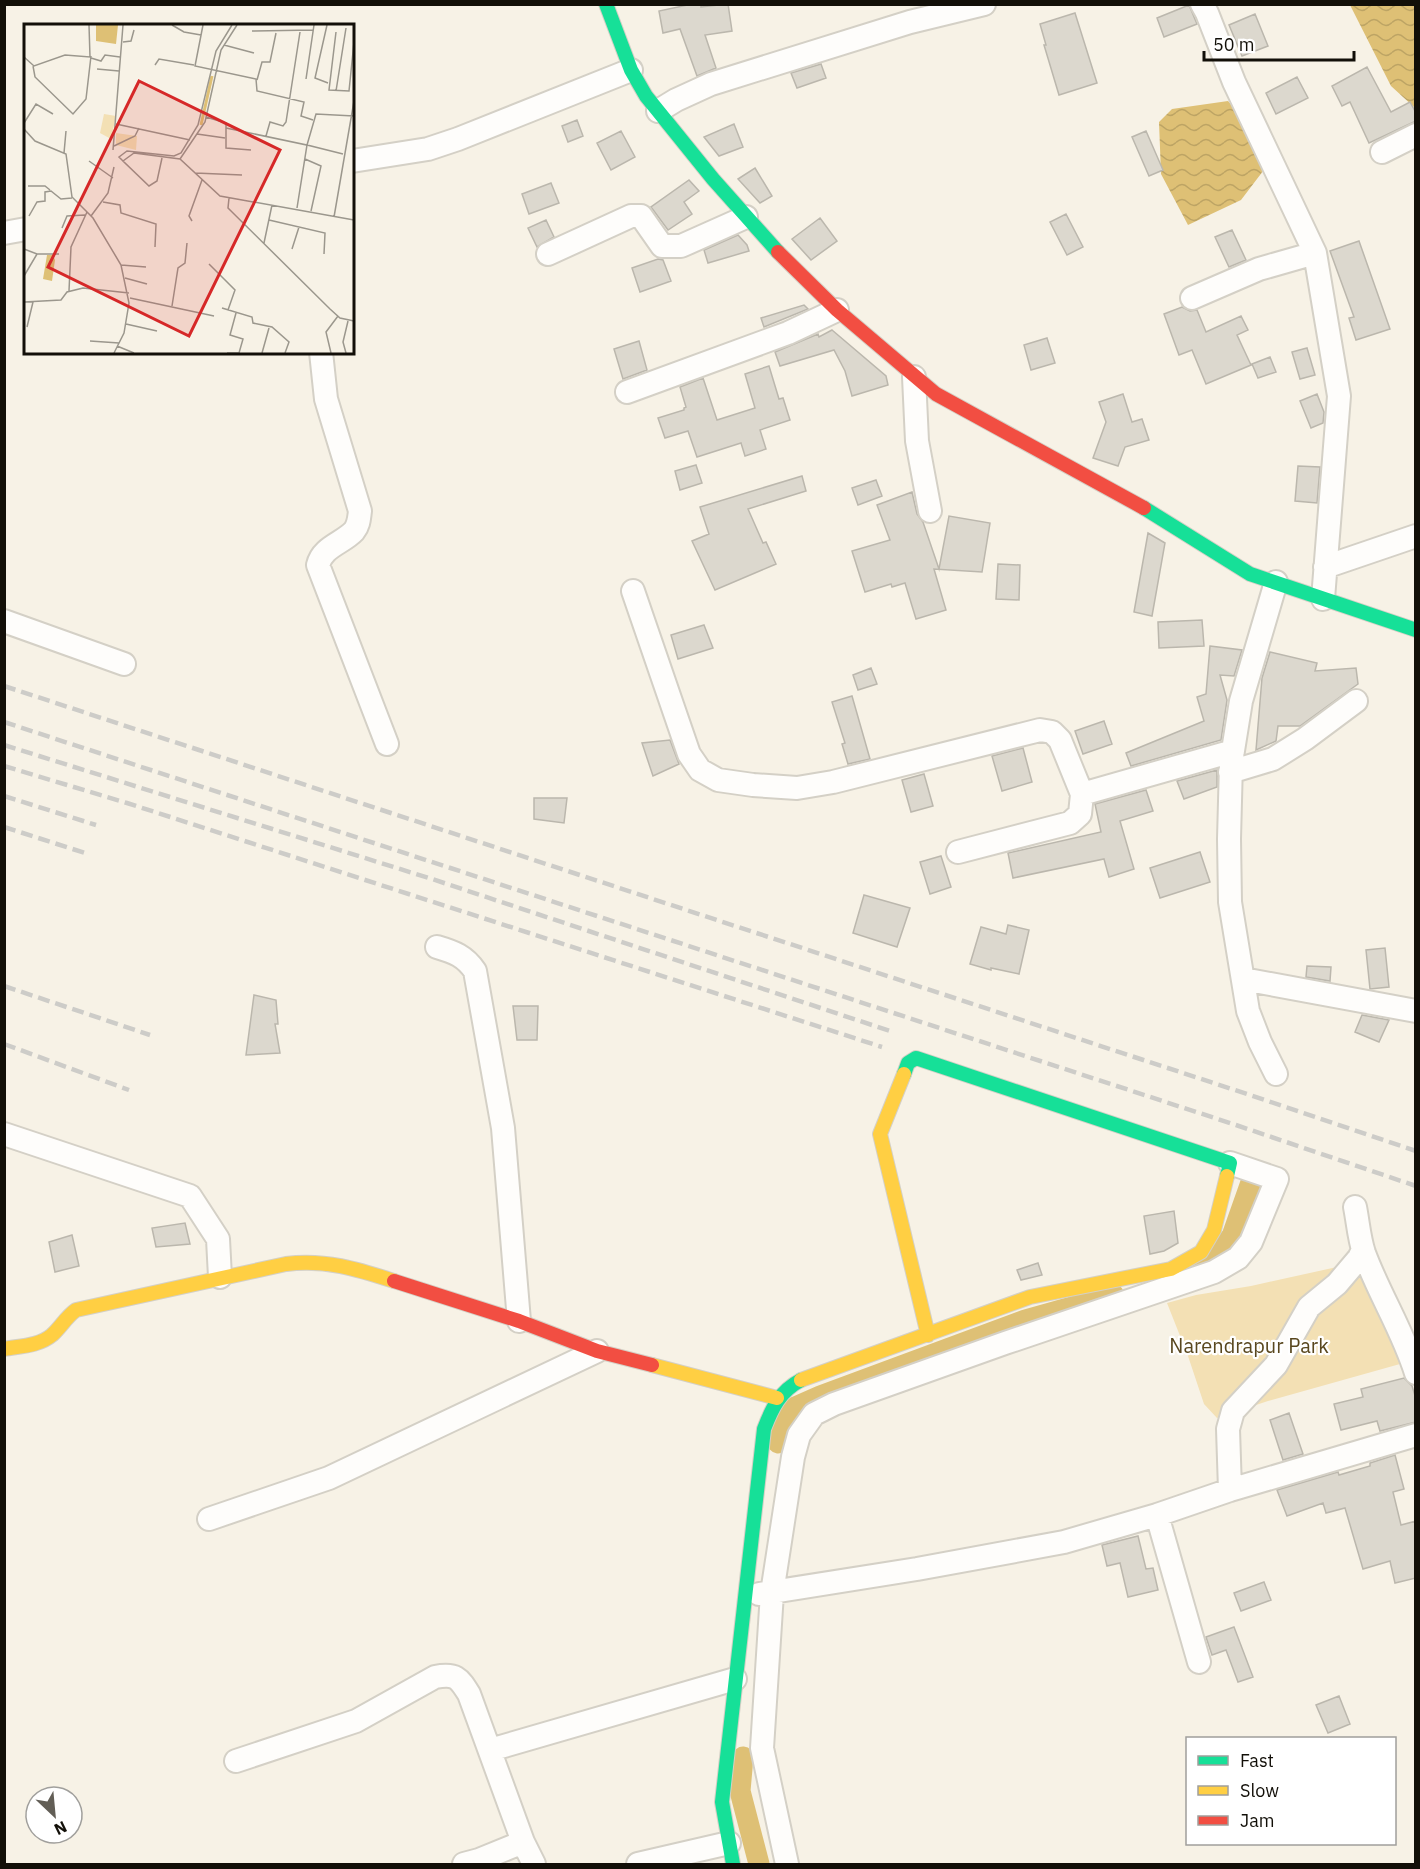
<svg xmlns="http://www.w3.org/2000/svg" width="1420" height="1869" viewBox="0 0 1420 1869" font-family="'IBM Plex Sans',sans-serif">
<defs>
<pattern id="water-waves" width="16" height="10" patternUnits="userSpaceOnUse" patternTransform="scale(1.5)"><rect width="16" height="10" fill="#dec075"/><path d="M0 5q4-4 8 0t8 0" fill="none" stroke="#bda464"/></pattern>
</defs>
<rect width="100%" height="100%" fill="#f7f2e6"/>
<path fill="#f3e0b4" d="M1355,1263l37,68 8,33 -132,37 -51,17 -13,-14 -16,-48 -21,-53 29,-8 55,-9z"/>
<path fill="url(#water-waves)" d="M1350,5h65v103l-24,-22z
M1228,101l36,39 9,18 -32,42 -53,25 -27,-51 -2,-52 13,-13z"/>
<g fill="none" stroke-linecap="round" stroke-linejoin="round">
<path stroke="#dec075" stroke-width="21" d="M1203,1264l14,-10 15,-18 23,-65
M778,1443l2,-19 15,-17 25,-11 205,-76 89,-25
M743,1757l-3,34 19,73"/>
</g>
<path fill="#dcd8ce" stroke="#bbb7ad" stroke-width="1.5" d="M692,4h9v3l27,-3 4,27 -27,4 11,33 -19,8 -17,-47 -17,4 -4,-22z
M1189,5l8,19 -33,13 -7,-19z
M1075,13l22,70 -38,12 -15,-50h2l-6,-21z
M1255,14l13,32 -26,10 -13,-31z
M821,64l5,14 -29,10 -6,-15z
M1367,67l24,45 19,-10 6,11v8l-47,22 -19,-41 -8,4 -10,-20z
M1297,77l11,21 -32,16 -10,-21z
M577,120l6,16 -15,6 -6,-16z
M734,124l9,23 -24,9 -15,-19z
M621,131l14,26 -24,13 -14,-27z
M1146,131l17,39 -14,6 -17,-39z
M755,168l17,28 -12,7 -22,-24z
M689,180l10,11 -15,11 8,12 -24,16 -17,-23z
M551,183l8,20 -30,11 -7,-20z
M1066,214l17,33 -16,8 -17,-33z
M820,218l17,23 -26,19 -19,-21z
M546,220l8,17 -17,10 -9,-19z
M1232,230l14,30 -17,7 -14,-30z
M738,235l9,10 2,6 -41,12 -4,-13z
M1359,241l31,88 -34,11 -7,-22 5,-1 -24,-66z
M658,259l5,1 8,21 -31,11 -8,-24z
M804,305l4,4 -44,18 -3,-9z
M1182,307l8,4 7,-1 9,22 35,-16 7,14 -11,5 14,30 -45,19 -14,-34 -13,5 -15,-41z
M832,330l54,46 2,9 -36,11 -7,-25 -11,-21 -54,16 -5,-14 43,-18 1,3z
M1047,338l8,25 -24,7 -7,-25z
M639,341l8,29 -24,9 -9,-30z
M1307,348l8,27 -15,4 -8,-27z
M1270,357l6,15 -18,6 -6,-14z
M769,366l10,33 4,-1 7,22 -30,10 6,19 -21,7 -4,-13 -44,14 -9,-26 -23,7 -7,-20 26,-8v-2l2,-1 -6,-20 23,-9 14,42 38,-12 -10,-34z
M1123,394l9,28 10,-3 7,21 -24,7 -7,19 -25,-8 13,-36 -7,-20z
M1317,394l7,18 -1,11 -12,5 -11,-27z
M696,465l6,18 -22,7 -5,-19z
M1298,466l22,1 -3,36 -22,-2z
M802,476l4,15 -58,18 15,34 3,-1 10,22 -61,26 -23,-49 17,-7 -9,-27z
M876,480l6,16 -24,9 -6,-17z
M912,492l5,22 6,8 16,47 10,-53 41,7 -8,49 -48,-3 12,41 -30,9 -11,-36 -13,4 -1,-3 -26,8 -13,-41 38,-11 -13,-35z
M1148,533l17,10 -13,73 -18,-4z
M998,564l22,1 -1,35 -23,-1z
M1202,620l2,26 -45,2 -1,-26z
M704,625l9,23 -35,11 -7,-24z
M1210,646l32,4 -8,26 -14,-1 7,25 -6,40 -90,26 -5,-13 78,-32 -7,-24 9,-3z
M1270,652l47,11 -2,8 41,-3 2,16 -58,42h-22l-2,15 -20,9 6,-72z
M871,668l6,16 -19,6 -5,-15z
M852,696l18,63 -22,5 -6,-20 3,-1 -13,-41z
M1104,721l8,23 -29,10 -8,-23z
M670,740l9,24 -26,12 -11,-33z
M1023,748l9,34 -30,9 -10,-35z
M1217,770v17l-33,12 -7,-18z
M924,774l9,32 -22,6 -9,-32z
M1146,790l7,21 -33,10 14,48 -25,8 -5,-18 -91,19 -5,-25 93,-21 -6,-28z
M534,798h33l-3,25 -30,-4z
M1200,852l10,30 -50,16 -10,-30z
M941,856l10,31 -21,7 -10,-32z
M864,895l46,13 -13,39 -44,-14z
M1008,925l21,5 -10,44 -28,-6v2l-21,-6 11,-37 25,7z
M1385,948l4,39 -19,2 -4,-39z
M1307,966l24,1 -1,14 -24,-4z
M254,995l22,5 2,24h-3l5,29 -34,2z
M513,1006h25l-1,34h-20z
M1362,1015l27,5 -10,22 -24,-10z
M1174,1211l4,32 -14,8 -14,3 -6,-38z
M185,1223l5,21 -34,3 -4,-19z
M72,1235l7,31 -24,6 -6,-30z
M1038,1263l4,12 -21,5 -4,-10z
M1404,1378l8,8 4,13v23l-36,9 -3,-10 -36,9 -7,-26 29,-7 -2,-8z
M1289,1413l14,41 -20,6 -13,-40z
M1395,1455l9,34 -11,3 8,33 15,-4v57l-21,5 -5,-22 -27,8 -18,-61 -19,5 -3,-10 -36,13 -10,-26 61,-18 1,3 31,-9v-3z
M1138,1536l8,33 7,-1 5,22 -30,7 -8,-34 -13,3 -5,-21z
M1264,1582l7,18 -30,11 -7,-18z
M1234,1627l19,50 -15,5 -12,-32 -14,5 -6,-18z
M1339,1696l11,28 -22,9 -12,-28z"/>
<g fill="none" stroke-linecap="round" stroke-linejoin="round">
<g stroke="#d4d0c6" stroke-width="26">
<path id="street" d="M1202,4l5,9 27,69 81,171 24,143 -16,203
M658,111l18,-11 35,-16 199,-62 74,-18
M1382,152l34,-17
M352,161l76,-12 30,-10 173,-69
M4,233l22,-4
M548,254l83,-38h10l21,30h19l65,-29
M1192,298l67,-29 56,-16
M321,352l5,47 34,112c-1,7 -1,14 -6,20 -11,12 -32,16 -36,34l69,179
M914,377l3,64 13,70
M627,392l161,-59 49,-23
M1325,567l91,-31
M1276,582l-35,119 -10,62 -2,76 1,63 18,109 12,31 16,32
M633,591l56,163 11,16 18,10 35,5 44,3 36,-6 207,-52 12,2 8,8 22,54 151,-43
M4,621l120,43
M1230,772l43,-13 32,-20 51,-38
M958,852l112,-29 10,-9 2,-20
M437,947c17,5 28,9 38,24l28,157 16,193
M1243,979l173,32
M4,1134l186,62 28,43 2,38
M1355,1207c3,15 4,31 9,46 15,41 39,78 52,120
M1230,1490l-2,-61 5,-18 43,-46 33,-58 28,-23 22,-26 4,-8
M1157,1515l42,147
M209,1519l120,-41 268,-127
M759,1594l158,-25 147,-27 93,-27 73,-25 186,-55
M490,1750l245,-71
M236,1761l120,-40 79,-44c21,-4 24,1 34,17l54,148 11,22
M464,1864l15,-4 44,-18
M638,1864l91,-21
M787,1864l-25,-116 10,-155 21,-136 6,-22 15,-21 20,-10 171,-61 209,-71 24,-14 13,-16 26,-63 -47,-16"/>
</g>
<g stroke="#d4d0c6" stroke-width="16">
<path id="fast" d="M606,4l25,66 15,26 67,83 65,73
M1144,508l106,66 166,56
M904,1074l4,-11 8,-5 314,105 -3,13
M733,1864l-11,-62 42,-373c8,-21 16,-38 37,-49"/>
</g>
<g stroke="#d4d0c6" stroke-width="16">
<path id="slow" d="M904,1074l-24,60 48,201
M4,1349c16,-3 35,-3 48,-14 9,-8 14,-18 24,-25l210,-46c39,-5 71,5 108,17
M652,1365l125,33
M801,1380l229,-83 141,-28 30,-17 13,-22 13,-54"/>
</g>
<g stroke="#d4d0c6" stroke-width="16">
<path id="jam" d="M778,252l59,58 99,84 208,114
M394,1281l125,40 78,30 55,14"/>
</g>
<use href="#street" stroke="#fefdfb" stroke-width="22"/>
<use href="#fast" stroke="#16e098" stroke-width="14"/>
<use href="#slow" stroke="#ffcf43" stroke-width="14"/>
<use href="#jam" stroke="#f24e42" stroke-width="14"/>
<path stroke="#cdccc8" stroke-width="4.5" stroke-dasharray="12 6" stroke-linecap="butt" d="M4,686l1246,409 166,56
M4,722l1232,403 180,61
M4,745l428,134 458,152
M4,766l123,37 755,244
M4,796l92,29
M4,827l81,26
M4,986l146,49
M4,1044l125,46"/>
</g>
<g text-anchor="middle" stroke-width="4.5" stroke-linejoin="round" paint-order="stroke">
<g font-size="20" fill="#59471e" stroke="#fff">
<text x="1249" y="1353">Narendrapur Park</text>
</g>
</g>
<g transform="translate(24 24)">
<rect width="330" height="330" fill="#f7f2e6"/>
<path d="M80,90l12,2 -5,23 -11,-6zM92,109l21,3 -1,14 -20,-5z" fill="#f3e0b4"/>
<path d="M72,1h22l-2,19 -20,-3zM23,231h6l2,5 -3,21 -9,-2z" fill="#dec075"/>
<path fill="none" stroke="#dec075" stroke-width="3" d="M177,101l11,-49"/>
<path fill="none" stroke="#9b978d" stroke-width="1.5" d="M148,1l12,7 17,3M179,1l-8,41 61,13 1,12 47,11 -3,14 12,4M303,1l-12,53 13,5M228,7l61,-1M312,8l-7,58 20,1 5,-49M99,18l8,-1 3,-11M200,21l30,8M0,33l10,9 31,-11 25,2 -1,-32M67,34l10,3 4,-6 15,2M131,41l4,-6 35,6M9,42l2,11 38,37 13,-15 5,-43M73,45l22,2M282,55l8,-54M233,56l5,-18h8l6,-29M312,67l10,-63M182,93l20,6v25l25,2M0,99l12,-19 17,10M92,100l74,16M202,104l81,17 9,-31 38,2M0,105l11,12 31,13 6,43 21,21 28,47 8,38 -5,30 -10,20M173,110l28,4M242,112l4,-14 13,4 3,-4 14,-90M90,122l21,-10 4,-8M89,126l10,-125M40,129l2,-22M138,134l-5,23 -8,5 -26,-25 11,-8 46,6 40,37 134,24M156,135l25,-37 16,-72 16,-25M281,135l16,7 -10,45M65,137l24,17M99,137l-4,-4 8,-6 47,5 7,-3 17,-28 18,-74 16,-26M171,149l47,2M4,162h17l5,4M205,174l-1,10 102,101 10,9 14,3M79,178l17,3 1,8 35,11 -1,23M273,184l10,-63 36,9M5,192l8,-14 8,-1v-9l6,-1 10,8 11,-1M67,192l17,-23 6,-26M310,193l20,-116M245,196l56,13 -1,21M168,197l-3,-5 13,-36M38,204l5,-12 18,-1M240,219l8,-38M0,225l13,5h22M268,225l7,-22M185,240l26,26 -7,20M97,241l25,2M0,252l13,-22M101,254l22,6M45,267l2,-44 16,-35M106,274l84,18M0,278l37,-2 6,-8 16,-4 46,5M148,282l6,-38 7,-5 2,-20M198,284l30,9 1,6 19,4 17,15 -4,11M102,300l31,7M3,303l6,-25M66,317l29,2M93,322l17,7M203,329h12l4,-14 -13,-4 6,-22M238,329l7,-25M307,329l-5,-21 12,-16M322,329l-3,-11 5,-21"/>
<path fill="#d62828" fill-opacity="0.15" stroke="#d62828" stroke-width="3" d="M115,57l141,69 -91,186 -141,-69z"/>
<rect width="330" height="330" fill="none" stroke="#120f08" stroke-width="3"/>
</g>
<rect width="1420" height="1869" fill="none" stroke="#120f08" stroke-width="12"/>
<rect x="1186" y="1737" width="210" height="108" fill="#ffffff" stroke="#a09f9c" stroke-width="1.5"/>
<rect x="1198" y="1756" width="30" height="9" fill="#16e098" stroke="#a09f9c" stroke-width="1.5"/>
<text x="1240" y="1767" font-size="18" fill="#120f08">Fast</text>
<rect x="1198" y="1786" width="30" height="9" fill="#ffcf43" stroke="#a09f9c" stroke-width="1.5"/>
<text x="1240" y="1797" font-size="18" fill="#120f08">Slow</text>
<rect x="1198" y="1816" width="30" height="9" fill="#f24e42" stroke="#a09f9c" stroke-width="1.5"/>
<text x="1240" y="1827" font-size="18" fill="#120f08">Jam</text>
<g transform="translate(54 1815) rotate(154)"><circle r="28" fill="#ffffff" stroke="#a09f9c" stroke-width="1.5"/>
<path d="M0-4.5L10 22L0 15L-10 22Z" fill="#625e56"/>
<text y="-9" font-size="16" font-weight="bold" text-anchor="middle" fill="#120f08">N</text>
</g>
<path d="M1204 51v9h150v-9" fill="none" stroke="#120f08" stroke-width="3"/>
<text x="1213" y="51" font-size="18" fill="#120f08" stroke="#ffffff" stroke-width="4.5" paint-order="stroke">50 m</text>
</svg>
